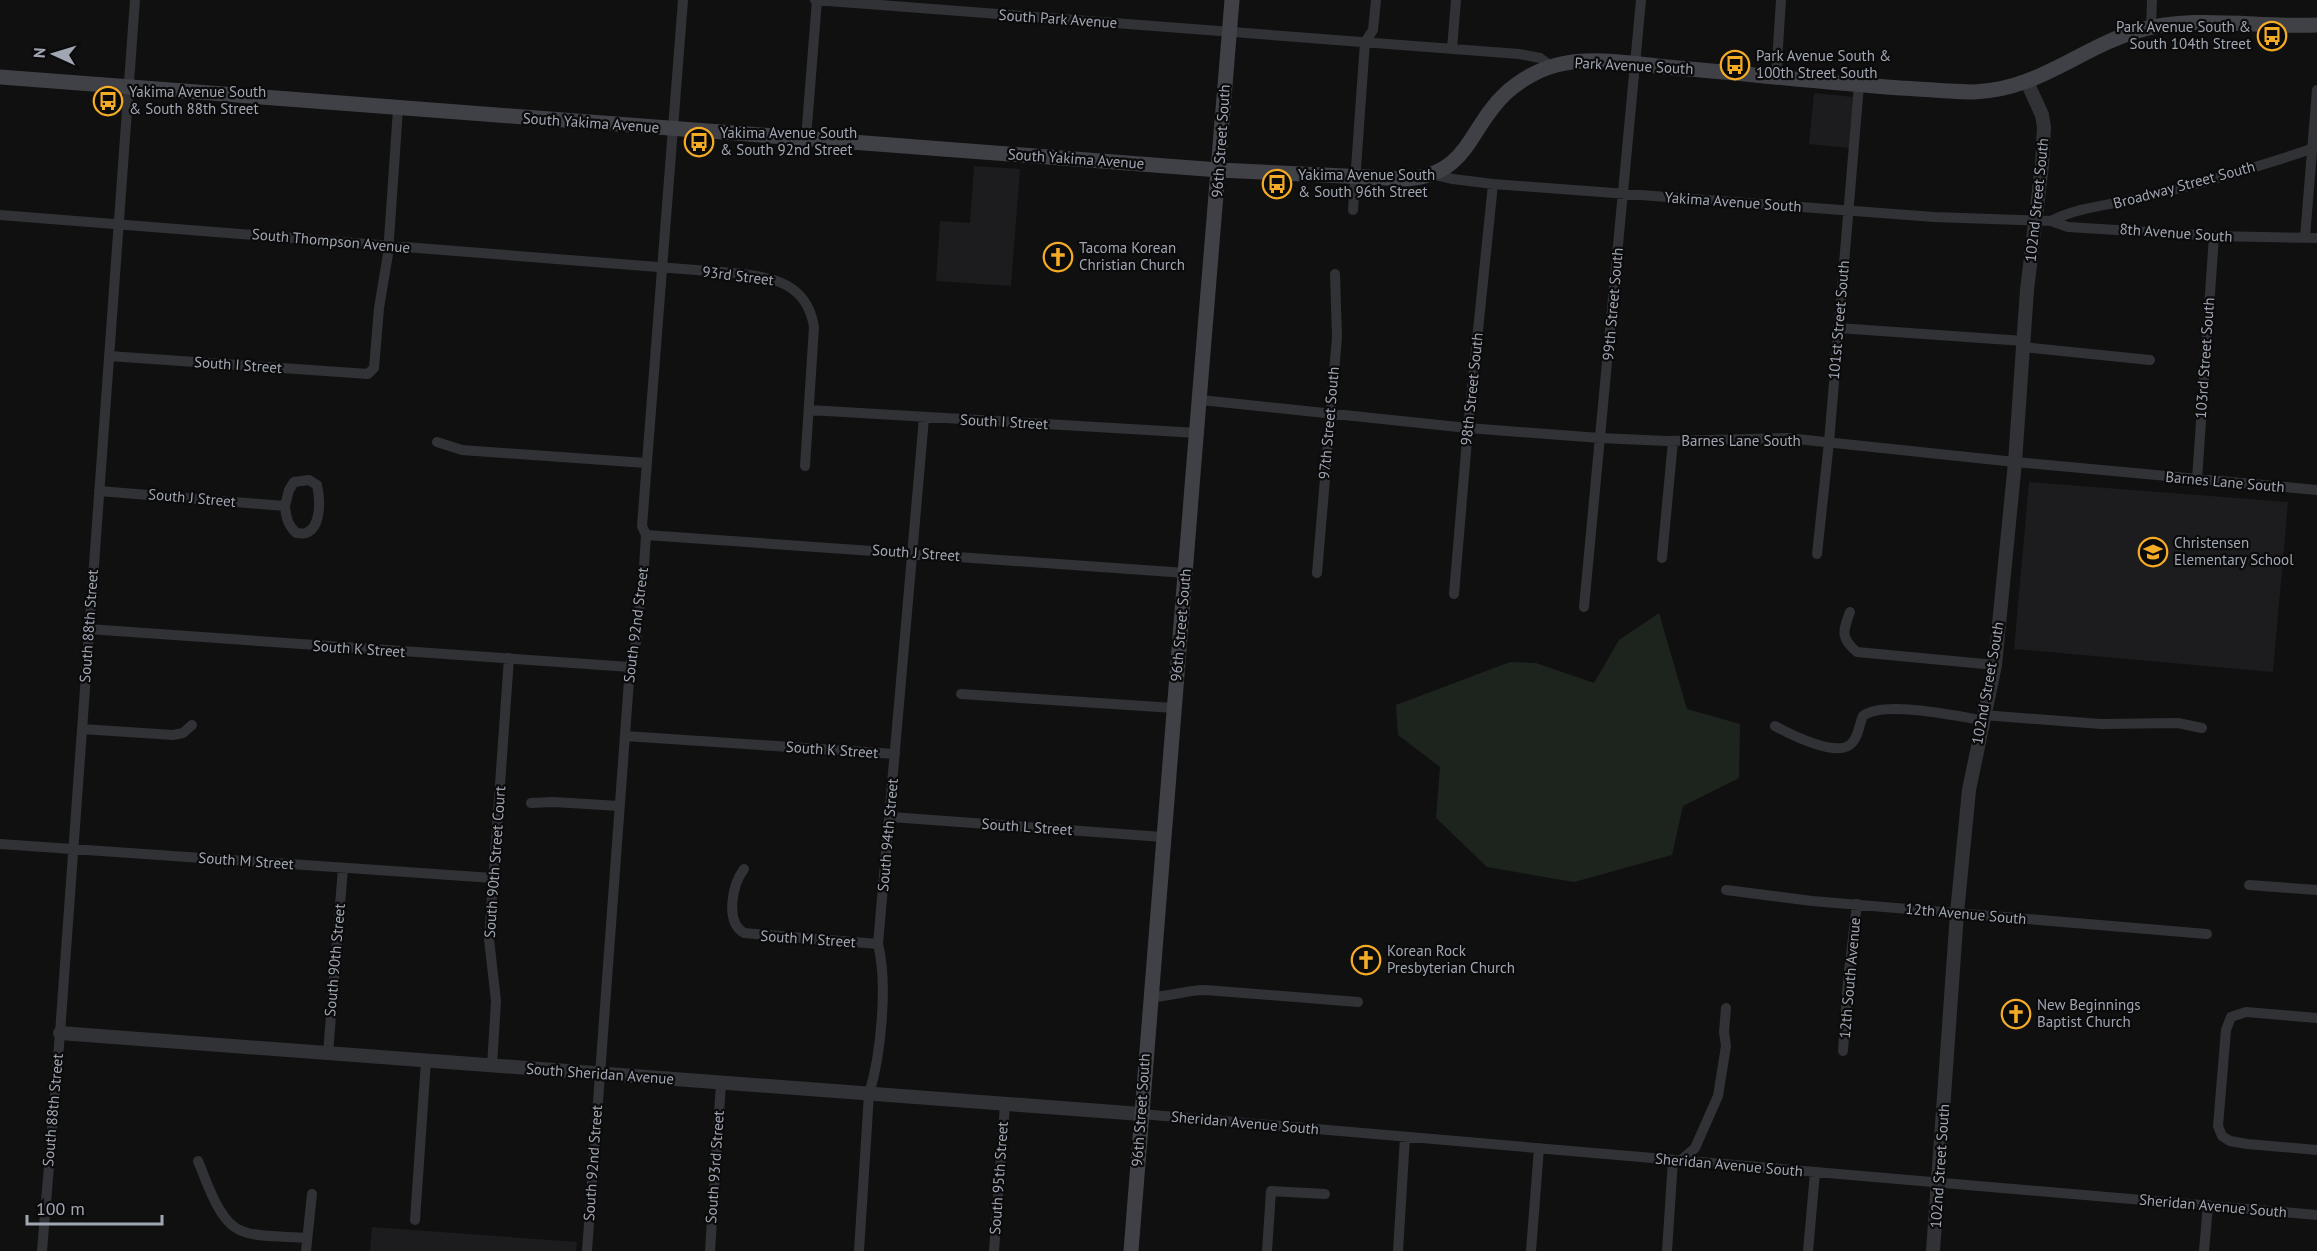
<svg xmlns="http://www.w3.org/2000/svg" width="2317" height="1251" viewBox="0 0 2317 1251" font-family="'PT Sans',sans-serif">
<rect width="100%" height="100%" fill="#101011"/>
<path fill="#1c1c1e" d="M1814,93l39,4 -4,51 -40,-4z
M974,166l46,3 -9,117 -75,-5 4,-60 30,2z
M2029,482l259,20 -15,170 -259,-23z
M372,1227l205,15 -1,9h-206z"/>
<path fill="#1c241d" d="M1659,613l28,96 53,15 -1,54 -56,28 -11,49 -98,27 -87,-15 -51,-49 4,-51 -42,-32 -2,-30 114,-43 26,1 58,20 25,-43z"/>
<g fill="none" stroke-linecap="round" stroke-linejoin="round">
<path stroke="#313236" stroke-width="10" d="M815,0l704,54 21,4 11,8
M2151,28l1,-28
M1452,49l4,-49
M1776,77l5,-77
M806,138l11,-138
M1431,174l22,5 40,5 441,33 117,4 17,6 146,9 103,2
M1353,210l12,-168 8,-12 3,-30
M0,215l734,58c37,4 73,9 80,54l-9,139
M2051,221c27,-14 59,-16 89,-23 59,-14 119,-31 177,-51
M2305,237l12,-147
M1838,328l186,13
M2023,347l127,13
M109,356l259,18 6,-6 5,-60 9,-54 10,-145
M1201,400l267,28 132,10 67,3 120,-3 228,24 302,28
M809,410l389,23
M437,442l25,8 184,13
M2197,479l17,-243
M99,491l186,15c1,12 3,19 11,27 4,0 7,1 10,0 16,-6 14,-35 11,-48l-8,-5 -15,2 -5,8 -4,16
M646,535l540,38
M1817,554l12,-112 30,-357
M1662,558l11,-117
M1317,573l20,-236 -2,-63
M1454,594l14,-166 25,-244
M1584,607l57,-607
M1850,612c-7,19 -10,26 7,40l138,13
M88,629l542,38
M961,694l213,14
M1983,715l118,9 77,-1 24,5
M1775,726c15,8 63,33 77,17 7,-7 7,-19 11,-27 21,-16 92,0 119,4
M82,729l91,6 10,-2 9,-8
M625,736l270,18
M531,803l23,-1 65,4
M891,817l272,20
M0,844l493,34
M744,869c-12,16 -19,53 0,64l134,11
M2249,885l68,5
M1726,890l86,11 395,33
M1150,997c19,0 36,-7 55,-7l153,12
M2317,1018l-71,-6 -15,5 -5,13 -8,96 4,10 8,5 17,3 70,6
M1843,1051l5,-71 9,-76
M328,1053l15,-185
M492,1066l4,-65 -7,-62 20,-281
M1141,1114l1176,101
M198,1161c9,21 21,62 44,70 16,7 47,5 65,7
M1680,1161l15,-13 23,-52 8,-50 -2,-14 2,-24
M415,1220l11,-159
M42,1251l18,-218 75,-1033
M306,1251l6,-57
M587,1251l43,-584 6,-25 8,-75 2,-32 -4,-9 41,-526
M710,1251l11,-168
M859,1251l10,-157c12,-39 19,-110 9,-150l46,-526
M994,1251l11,-146
M1267,1251l4,-60 54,3
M1398,1251l7,-114
M1531,1251l8,-103
M1667,1251l6,-91
M1808,1251l7,-78
M2204,1251l4,-46"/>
<path stroke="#313236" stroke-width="14" d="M60,1033l1081,81
M1933,1251l24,-338 12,-123 26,-125 20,-203 12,-172 15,-125 2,-38 -2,-12 -15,-33"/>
<path stroke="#3f4146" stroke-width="15" d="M0,77l1219,93 188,9c63,-5 61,-51 99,-86 14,-13 35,-25 55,-29 35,-8 81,1 117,4 74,6 148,15 223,20 24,1 49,4 73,4 64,-2 106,-44 163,-61 55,-17 123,-3 180,-6
M1131,1251c30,-417 68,-834 101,-1251"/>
</g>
<defs>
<g id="bus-ring" transform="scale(1.5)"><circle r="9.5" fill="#0b0b0c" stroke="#f4ab25" stroke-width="1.5"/><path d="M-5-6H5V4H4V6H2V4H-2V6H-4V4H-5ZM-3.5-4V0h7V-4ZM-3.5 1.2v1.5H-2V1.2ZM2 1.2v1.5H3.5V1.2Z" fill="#f4ab25"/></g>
<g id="church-ring" transform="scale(1.5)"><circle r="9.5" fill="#0b0b0c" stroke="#f4ab25" stroke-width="1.5"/><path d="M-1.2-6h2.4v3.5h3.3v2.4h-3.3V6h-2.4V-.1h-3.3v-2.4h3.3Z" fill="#f4ab25"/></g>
<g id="school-ring" transform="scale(1.5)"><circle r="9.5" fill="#0b0b0c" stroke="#f4ab25" stroke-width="1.5"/><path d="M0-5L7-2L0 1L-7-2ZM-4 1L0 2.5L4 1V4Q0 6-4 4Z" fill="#f4ab25"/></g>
</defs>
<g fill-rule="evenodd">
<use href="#bus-ring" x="2272" y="36"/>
<use href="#bus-ring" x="1735" y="65"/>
<use href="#bus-ring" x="108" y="101"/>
<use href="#bus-ring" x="699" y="142"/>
<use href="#bus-ring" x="1277" y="184"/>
<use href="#church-ring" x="1058" y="257"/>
<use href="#school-ring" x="2153" y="552"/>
<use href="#church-ring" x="1366" y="960"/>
<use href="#church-ring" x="2016" y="1014"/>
</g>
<g text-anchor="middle" stroke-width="4.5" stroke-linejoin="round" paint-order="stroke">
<g font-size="15" fill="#a1a6b3" stroke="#0b0b0c">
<text transform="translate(1058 19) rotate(4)" y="5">South Park Avenue</text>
<text transform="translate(1634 66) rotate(3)" y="5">Park Avenue South</text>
<text transform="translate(591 123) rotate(4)" y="5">South Yakima Avenue</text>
<text transform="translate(1221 141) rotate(-86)" y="5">96th Street South</text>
<text transform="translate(1076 159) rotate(4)" y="5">South Yakima Avenue</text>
<text transform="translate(2184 185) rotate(-15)" y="5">Broadway Street South</text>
<text transform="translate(2037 200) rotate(-84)" y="5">102nd Street South</text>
<text transform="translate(1733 202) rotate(4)" y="5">Yakima Avenue South</text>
<text transform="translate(2176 233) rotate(4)" y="5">8th Avenue South</text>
<text transform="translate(331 241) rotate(5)" y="5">South Thompson Avenue</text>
<text transform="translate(738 276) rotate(7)" y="5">93rd Street</text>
<text transform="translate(1613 304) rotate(-85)" y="5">99th Street South</text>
<text transform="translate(1839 320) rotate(-85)" y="5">101st Street South</text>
<text transform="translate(2205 358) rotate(-86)" y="5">103rd Street South</text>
<text transform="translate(238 365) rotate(4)" y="5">South I Street</text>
<text transform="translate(1472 389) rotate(-84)" y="5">98th Street South</text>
<text transform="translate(1004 422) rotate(3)" y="5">South I Street</text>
<text transform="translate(1329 423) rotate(-85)" y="5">97th Street South</text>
<text x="1741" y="446">Barnes Lane South</text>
<text transform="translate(2225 482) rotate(5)" y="5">Barnes Lane South</text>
<text transform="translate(192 498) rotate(5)" y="5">South J Street</text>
<text transform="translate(916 553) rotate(4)" y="5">South J Street</text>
<text transform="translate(636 625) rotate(-83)" y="5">South 92nd Street</text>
<text transform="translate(1181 625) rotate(-85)" y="5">96th Street South</text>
<text transform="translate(89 626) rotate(-86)" y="5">South 88th Street</text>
<text transform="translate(359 649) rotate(4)" y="5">South K Street</text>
<text transform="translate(1988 683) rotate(-80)" y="5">102nd Street South</text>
<text transform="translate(832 750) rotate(4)" y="5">South K Street</text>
<text transform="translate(1027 827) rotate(4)" y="5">South L Street</text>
<text transform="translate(888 835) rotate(-85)" y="5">South 94th Street</text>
<text transform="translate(246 861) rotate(4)" y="5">South M Street</text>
<text transform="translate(495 862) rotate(-86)" y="5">South 90th Street Court</text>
<text transform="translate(1966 914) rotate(5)" y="5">12th Avenue South</text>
<text transform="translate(808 939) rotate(4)" y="5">South M Street</text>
<text transform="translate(335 960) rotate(-85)" y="5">South 90th Street</text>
<text transform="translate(1850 978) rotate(-85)" y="5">12th South Avenue</text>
<text transform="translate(600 1074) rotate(4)" y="5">South Sheridan Avenue</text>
<text transform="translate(53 1110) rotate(-85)" y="5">South 88th Street</text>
<text transform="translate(1141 1110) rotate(-86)" y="5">96th Street South</text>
<text transform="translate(1245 1123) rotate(5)" y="5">Sheridan Avenue South</text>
<text transform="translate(593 1163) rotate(-86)" y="5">South 92nd Street</text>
<text transform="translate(1729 1165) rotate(5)" y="5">Sheridan Avenue South</text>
<text transform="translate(1940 1166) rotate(-86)" y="5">102nd Street South</text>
<text transform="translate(715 1167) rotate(-86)" y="5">South 93rd Street</text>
<text transform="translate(999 1178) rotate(-86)" y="5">South 95th Street</text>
<text transform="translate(2213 1206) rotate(5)" y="5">Sheridan Avenue South</text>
</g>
<g font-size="15" fill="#a1a6b3" stroke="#0b0b0c" text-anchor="start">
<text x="2251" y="32" text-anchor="end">Park Avenue South &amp;<tspan x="2251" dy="17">South 104th Street</tspan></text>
<text x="1756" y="61">Park Avenue South &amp;<tspan x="1756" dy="17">100th Street South</tspan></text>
<text x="129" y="97">Yakima Avenue South<tspan x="129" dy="17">&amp; South 88th Street</tspan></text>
<text x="720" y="138">Yakima Avenue South<tspan x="720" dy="17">&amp; South 92nd Street</tspan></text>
<text x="1298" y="180">Yakima Avenue South<tspan x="1298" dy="17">&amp; South 96th Street</tspan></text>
<text x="1079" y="253">Tacoma Korean<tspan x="1079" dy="17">Christian Church</tspan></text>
<text x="2174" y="548">Christensen<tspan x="2174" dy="17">Elementary School</tspan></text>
<text x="1387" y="956">Korean Rock<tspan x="1387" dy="17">Presbyterian Church</tspan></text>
<text x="2037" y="1010">New Beginnings<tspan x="2037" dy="17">Baptist Church</tspan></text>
</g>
</g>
<g transform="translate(54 54) rotate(274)" stroke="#0b0b0c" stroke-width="4.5" paint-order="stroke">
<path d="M0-4.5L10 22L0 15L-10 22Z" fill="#a1a6b3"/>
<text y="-9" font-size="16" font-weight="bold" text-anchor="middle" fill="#a1a6b3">N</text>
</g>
<path d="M27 1215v9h135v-9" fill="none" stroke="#a1a6b3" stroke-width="3"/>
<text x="36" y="1215" font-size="18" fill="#a1a6b3" stroke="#0b0b0c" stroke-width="4.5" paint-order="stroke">100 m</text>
</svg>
